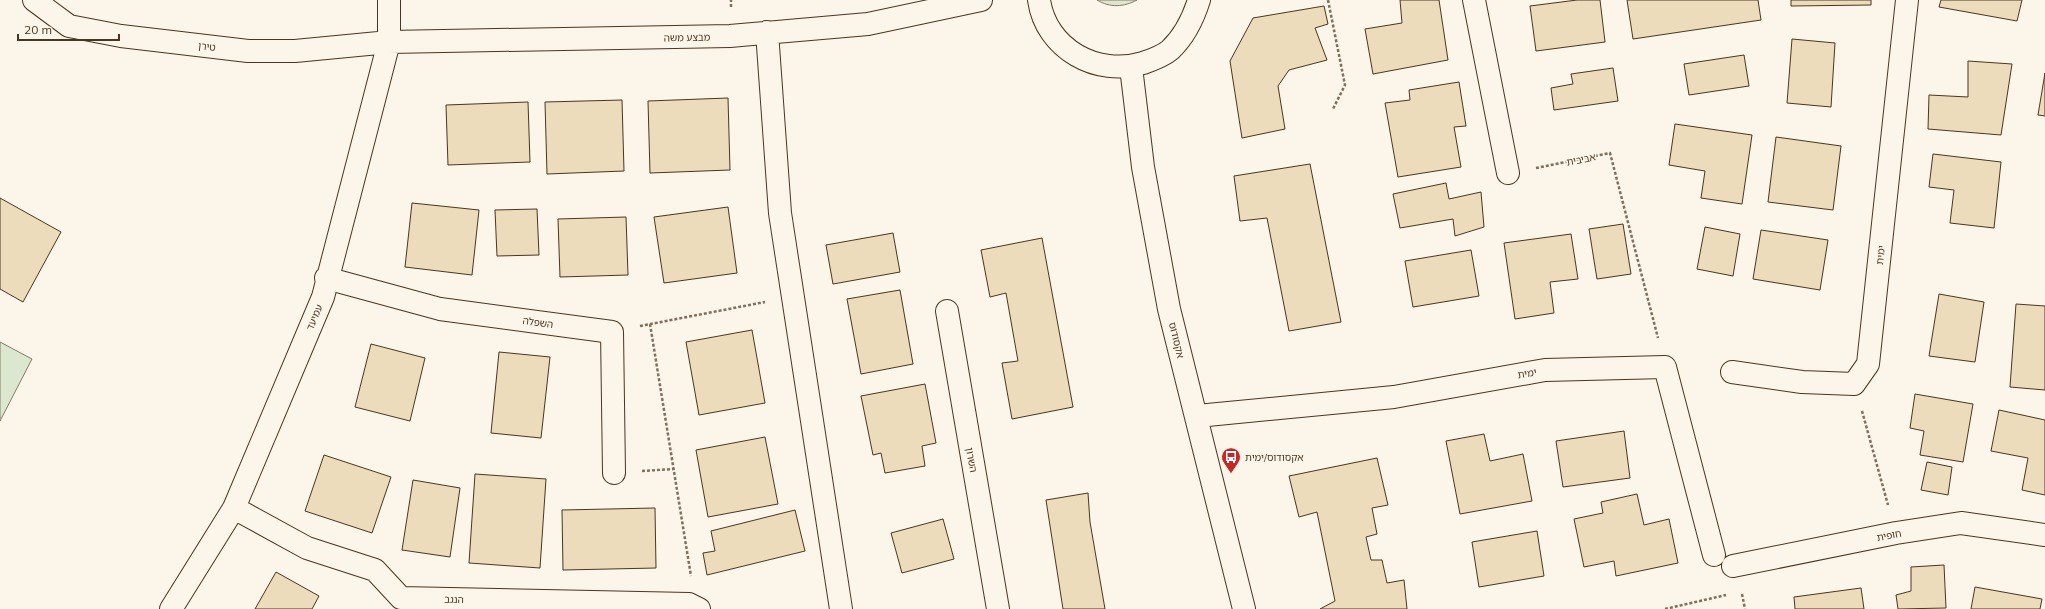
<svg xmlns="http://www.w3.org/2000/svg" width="2045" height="609" viewBox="0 0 2045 609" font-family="Mulish,'Noto Sans Hebrew',sans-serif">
<rect width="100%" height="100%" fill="#fbf6e9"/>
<path fill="#dce7d0" stroke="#887966" d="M1097,0h40c-13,7 -27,8 -40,0z
M0,342l32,17 -32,62z"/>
<path fill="#ecdcbc" stroke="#4a3520" d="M1400,0h39l9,60 -75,14 -8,-45 37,-6z
M1577,0h23l5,42 -69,9 -6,-45z
M1627,0h131l3,20 -128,19z
M1791,0h80v5l-80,1z
M1941,0h81l-5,21 -78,-14z
M1324,6l4,18 -13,4 12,32 -38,10 -11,16 7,43 -43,9 -12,-77 23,-43z
M1792,39l43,4 -4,64 -44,-4z
M1744,55l5,31 -60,9 -5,-31z
M1968,61l44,3 -11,71 -73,-6 1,-34 39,2z
M1613,68l5,33 -64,9 -3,-22 22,-4 -2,-10z
M2045,73v43l-7,-1z
M1459,82l7,44 -12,1 7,40 -63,10 -13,-74 25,-3 -1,-10z
M728,98l2,72 -80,3 -2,-72z
M622,100l2,71 -77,3 -2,-72z
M528,102l2,60 -82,3 -2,-60z
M1675,124l77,11 -10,69 -41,-6 4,-27 -36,-6z
M1776,137l65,9 -8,64 -65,-8z
M1933,154l68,8 -7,66 -44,-5 4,-33 -25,-3z
M1310,164l31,158 -52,9 -22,-113 -27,3 -6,-45z
M1446,183l3,16 32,-7 3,35 -29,9 -2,-17 -53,9 -7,-34z
M0,198l61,34 -38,70 -23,-13z
M412,203l67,7 -7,65 -67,-8z
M728,207l9,66 -73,10 -10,-66z
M537,209l2,46 -42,1 -2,-46z
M626,217l2,58 -68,2 -2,-58z
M1623,224l8,50 -34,5 -8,-50z
M1705,227l35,7 -7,42 -36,-7z
M1761,230l67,10 -8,50 -67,-11z
M893,233l7,39 -67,12 -7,-39z
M1571,234l7,45 -28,3 4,31 -39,6 -11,-76z
M1042,238l31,169 -61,12 -10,-56 16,-2 -12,-68 -16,4 -9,-47z
M1471,250l8,46 -66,11 -8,-46z
M900,290l13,74 -52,10 -14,-75z
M1939,294l45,8 -9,60 -46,-6z
M2016,304l29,2v84l-35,-3z
M752,330l13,73 -66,12 -13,-73z
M371,344l54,14 -15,63 -55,-14z
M499,352l51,5 -9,81 -50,-5z
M925,384l11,59 -14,3 3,20 -40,7 -4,-20 -8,2 -12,-59z
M1915,394l58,10 -10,58 -43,-7 4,-24 -14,-3z
M1999,410l46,10v75l-23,-5 6,-32 -37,-7z
M1624,431l6,47 -67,9 -7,-46z
M1484,434l6,27 33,-7 9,47 -72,13 -14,-73z
M765,437l13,67 -70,13 -12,-67z
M324,455l67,22 -19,56 -67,-22z
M1377,458l11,47 -16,3 5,26 -11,3 5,23h11l5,23 17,-3 3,29h-87l15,-8 -18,-89 -18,5 -10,-41z
M1927,462l25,5 -4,28 -27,-5z
M475,474l71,5 -6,89 -71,-5z
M413,480l47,8 -10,69 -48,-7z
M1088,493l2,29 15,87h-42l-17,-109z
M1637,494l7,31 25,-6 9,44 -62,13 -2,-15 -30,6 -10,-48 29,-6 -2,-11z
M655,508l1,60 -93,2 -1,-60z
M795,510l10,41 -98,24 -4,-22 12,-2 -4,-20z
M943,519l11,40 -52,14 -11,-40z
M1537,531l7,45 -65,11 -7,-45z
M1944,565l2,43 -48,1 -2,-14 15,-4v-24z
M276,572l43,24 -7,13h-57z
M1975,587l67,12 -2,10h-69z
M1861,588l3,21h-69l-1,-12z"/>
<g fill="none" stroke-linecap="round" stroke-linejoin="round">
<g stroke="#4a3520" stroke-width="24">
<path id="minor" d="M34,0l35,26 52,10 127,15h47l94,-9 341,-6 138,-12 113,-24
M1039,0c7,49 58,77 104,63 9,-3 20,-7 27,-13 15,-14 23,-31 29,-50
M1474,0l34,173
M767,32l13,181 61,396
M1131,67l12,100 26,142 75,300
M326,278l114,31 172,23 2,141
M947,311l51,298
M1732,372l70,10 52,2 14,-20 39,-364
M1197,416l197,-19 151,-27 120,-3 49,188
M234,508l73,40 68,22 26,28 288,6 10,5
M1733,566l163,-33 65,-10 84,12
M171,609l63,-101 89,-211 66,-255v-42"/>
</g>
<path stroke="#7f6f5c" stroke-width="2.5" stroke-dasharray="3 2" stroke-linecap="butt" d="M1328,0l17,85 -12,24
M731,7v-7
M1536,168l74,-15 48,185
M650,324l41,252
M640,326l125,-24
M1862,411l26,94
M642,471l32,-2
M1742,594l3,15
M1665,609l61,-14"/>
<use href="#minor" stroke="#fbf6e9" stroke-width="22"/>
</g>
<defs>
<g id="bus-pin" transform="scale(1)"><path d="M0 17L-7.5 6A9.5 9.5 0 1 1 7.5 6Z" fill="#c62828" stroke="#fbf6e9"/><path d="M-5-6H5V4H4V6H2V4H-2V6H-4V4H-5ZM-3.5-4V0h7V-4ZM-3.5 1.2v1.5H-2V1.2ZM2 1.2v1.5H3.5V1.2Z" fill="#fff"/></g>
</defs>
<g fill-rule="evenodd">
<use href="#bus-pin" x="1231" y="457"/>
</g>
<g text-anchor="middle" stroke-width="3" stroke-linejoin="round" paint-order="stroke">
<g font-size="10" fill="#4a3520" stroke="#fbf6e9">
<text transform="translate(687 37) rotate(-1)" y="4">מבצע משה</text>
<text transform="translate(207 46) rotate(7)" y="4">טירן</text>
<text transform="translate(1581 159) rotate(-11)" y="4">אביבית</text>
<text transform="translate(1880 255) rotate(-84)" y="4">ימית</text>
<text transform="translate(314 317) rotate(-67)" y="4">עמיעד</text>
<text transform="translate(538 322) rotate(8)" y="4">השפלה</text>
<text transform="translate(1177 340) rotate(76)" y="4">אקסודוס</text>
<text transform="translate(1527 373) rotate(-10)" y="4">ימית</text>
<text transform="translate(972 460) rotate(80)" y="4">השרון</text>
<text transform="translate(1889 535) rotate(-11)" y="4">חופית</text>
<text transform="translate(454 599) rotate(1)" y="4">הנגב</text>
</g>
<g font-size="10" fill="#4a3520" stroke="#fbf6e9" text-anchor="start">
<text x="1245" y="461">אקסודוס/ימית</text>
</g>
</g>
<path d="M18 34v6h101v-6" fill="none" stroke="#4a3520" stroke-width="2"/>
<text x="24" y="34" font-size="12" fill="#4a3520" stroke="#fbf6e9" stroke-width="3" paint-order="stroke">20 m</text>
</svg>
